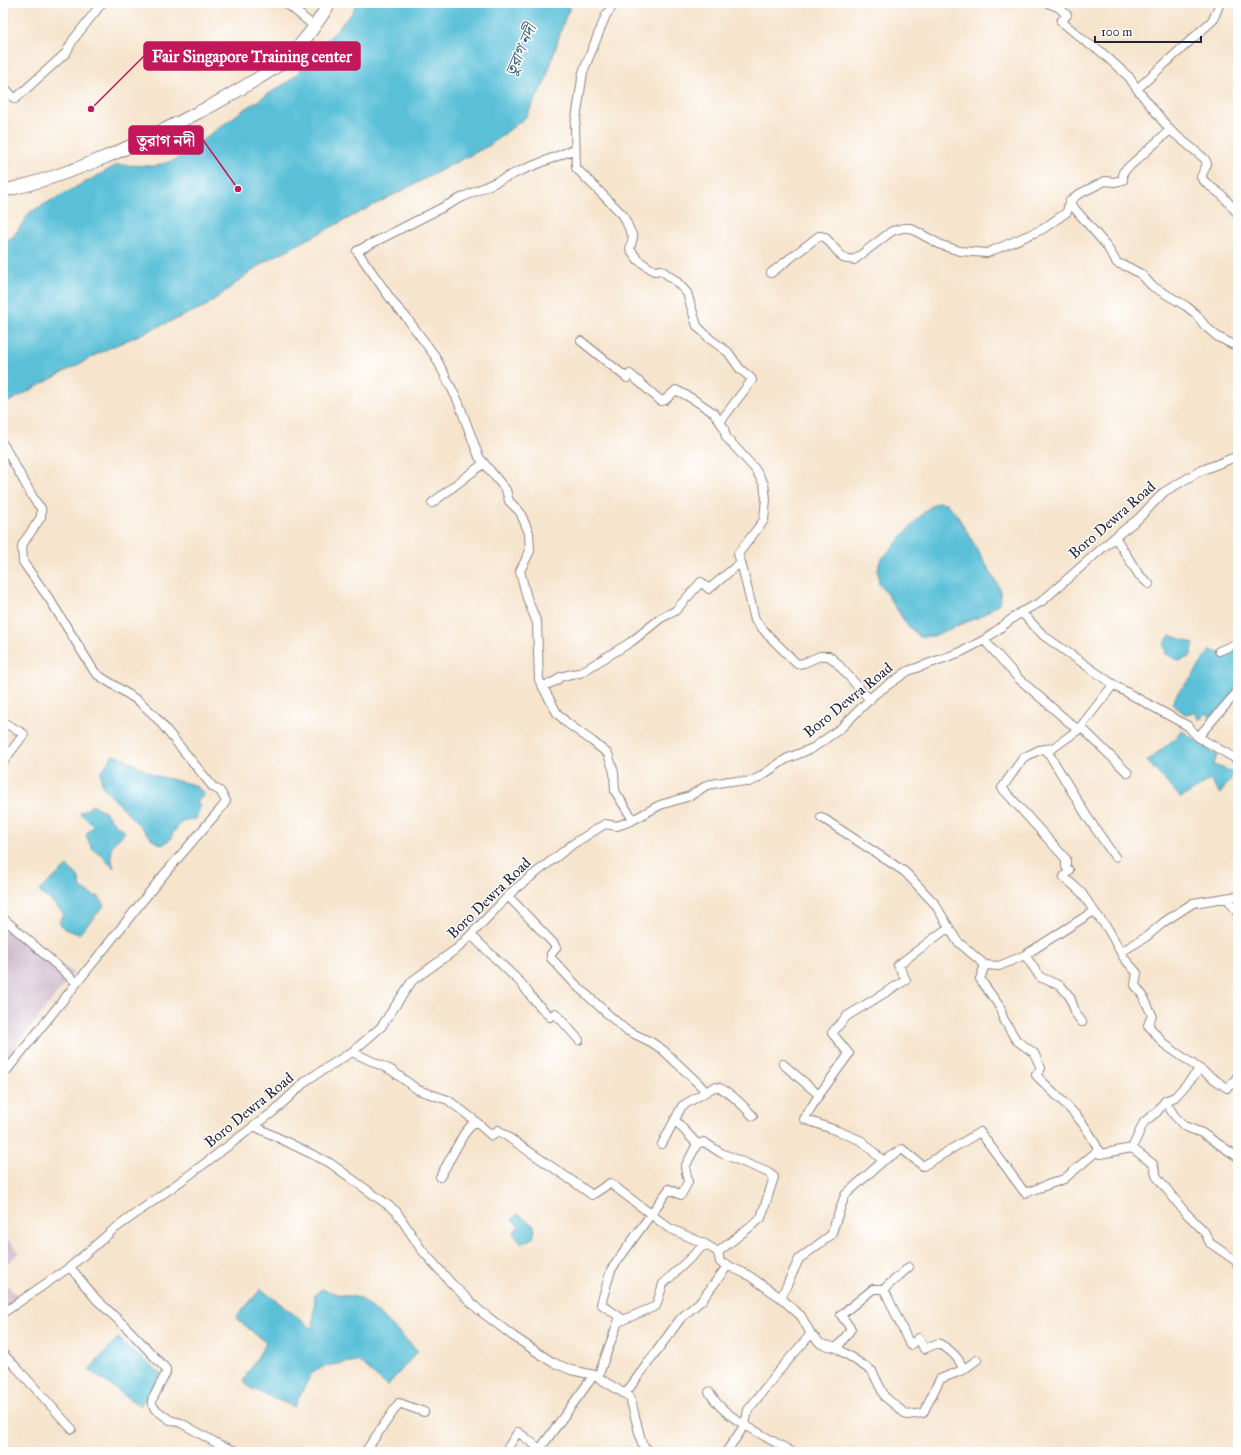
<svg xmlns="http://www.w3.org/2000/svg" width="1241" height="1455" viewBox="0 0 1241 1455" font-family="'IM FELL Great Primer','Noto Serif Bengali',serif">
<rect width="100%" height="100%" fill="#fff"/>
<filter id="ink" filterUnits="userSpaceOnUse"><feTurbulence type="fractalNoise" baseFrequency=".025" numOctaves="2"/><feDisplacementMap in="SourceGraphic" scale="8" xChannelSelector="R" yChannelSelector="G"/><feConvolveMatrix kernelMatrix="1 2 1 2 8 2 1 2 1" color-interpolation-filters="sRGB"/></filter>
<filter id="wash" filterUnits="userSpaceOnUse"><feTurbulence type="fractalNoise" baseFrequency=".012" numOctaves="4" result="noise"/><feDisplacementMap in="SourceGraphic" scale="16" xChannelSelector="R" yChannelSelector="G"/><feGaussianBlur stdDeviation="0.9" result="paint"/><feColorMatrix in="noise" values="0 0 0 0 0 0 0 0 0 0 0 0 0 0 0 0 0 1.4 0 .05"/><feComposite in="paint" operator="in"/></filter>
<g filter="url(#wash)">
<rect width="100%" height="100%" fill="#f6e4cc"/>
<path fill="#d0bdcd" d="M3,925l71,48 -71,88z
M3,1235l17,17 -17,16z
M3,1279l17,21 -17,10z"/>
<path fill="#5ac0d8" stroke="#3e718a" d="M357,3h215l-7,15 -20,64 -19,35 -36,28 -226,117 -58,44 -99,43 -104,56v-162l11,-7 16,-24 87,-47 38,1 20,-6 67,-49 50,-32 60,-66z
M938,502l8,1 11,12 42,72 2,13 -4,5 -16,11 -48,20 -13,1 -12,-11 -24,-36 -5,-6 -1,-13 2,-10 46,-51z
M1170,635l24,9 -4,13 -11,4 -13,-7 -2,-10z
M1238,645v46l-26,27 -7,-6 -2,6 -5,1 -3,-7 -10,2 -13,-10 6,-12 14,-15 18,-27 9,3z
M1181,730l36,25 -3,10 21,8 -15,21 -10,-14 -29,18 -34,-37 30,-24z
M113,755l10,3 31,17 40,10 10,8v2l-7,7 3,5 -4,12 -12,1 -12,14 1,3 -10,8 -9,-4 -52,-55 -1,-14z
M93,805l12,7 12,14 8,5c-3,6 -7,8 -11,12 -5,6 -2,18 0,25l-8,-7 -4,-7c-9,0 -14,-13 -16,-20l7,-8 -13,-13z
M67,866l11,10 3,12 15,9 1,-2 8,10 -26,29 -15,-5 -5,-7 5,-8 -16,-16 -4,-2 -5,-5z
M517,1214l16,11 2,4 -2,9 -11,5 -9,-10 6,-7 -7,-6z
M261,1289l52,40 2,-34 6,-6 16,5 23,4 17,14 41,39 -31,35 -29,-25 -33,5 -14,8 -17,33 -44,-19 -7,-7 23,-38 -30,-25z
M118,1338l43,36 -21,32 -51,-36z"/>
</g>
<g filter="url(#ink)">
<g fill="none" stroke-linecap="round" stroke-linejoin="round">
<g stroke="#8c8384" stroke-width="10">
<path id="minor" d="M286,3l29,24
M615,3l-9,12 -23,57 -8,54 1,42 47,47 10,22 -3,12 8,11 16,11 7,-1 15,11 11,12 10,33 13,13 18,13 12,17 11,9 1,2 -32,42
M1048,3l10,4 9,8 -6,6 26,22 12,7 30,27 8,12 33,41
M3,86l12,13 51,-46 7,-13 29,-37
M1137,89l76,-69 7,-17
M575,149l-55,22 -57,26 -106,54 38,54 11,12 29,39 23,45 21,56 27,33 3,11 11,11 9,21 1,18 -10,20 7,27 10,25 2,57 18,33 10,10 25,18 16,13 6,18 1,19 18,29
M1069,202l37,43 11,18 11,4 13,7 11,12 34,20 10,8 9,12 13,11 20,10
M771,273l48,-37 6,1 18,21 11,2 38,-29 11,-3h7l31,17 19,6 27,2 56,-24 24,-17 2,-10 8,-7 28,-14 9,1 9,-2v-8l47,-42 35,29 2,5 -6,13 5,6 17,13 15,18
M3,444l32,57 6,7v9l-17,25 -2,4 1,16 27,38 44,71 4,4 42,27 15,14 58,71 7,4 6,10 -3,5 -62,72 -158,197
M432,503l52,-40
M1115,537l24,38 10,9
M741,562l14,58 13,15 29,29 7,-1 16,-7h9l7,6 34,38
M1021,612l23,24 73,51 71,39 10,11 40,23
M984,640l35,39 59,51 35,-45
M1219,651l19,-8
M543,686l13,-5 4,-4 11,-3 9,-1 51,-31 30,-24 14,-7 26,-29 8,7 32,-27 -3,-8 26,-34 2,-21 -2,-15 -9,-15 -29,-32 -2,-9 -10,-15 -21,-14 -17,-9 -11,10 -4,1 -31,-27 -3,4 -46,-37
M3,722l21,12 -21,28
M1081,727l47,46
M1078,730l-25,18 -14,2 -16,8 -21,30 64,71v8l3,3 -5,7 17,15 13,19
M1198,737l40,-46
M1046,749l42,69 27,39
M821,817l84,55 30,32 22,37 28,24 14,1 26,-11 69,-44 14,18 16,29 13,15 -2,12 8,11 9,19 -4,10 16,19 63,44 7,-6 4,-7
M508,896l46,48 2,4 -5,6v4l25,27 35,32 15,13 25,12 12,8 36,34 6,7
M1228,899l10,15
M3,918l74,65
M471,935l50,48 12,16 17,18 5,-4 24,27
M1121,952l25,-15 18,-15 29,-19 45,-7
M1025,955l15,22 21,9 9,11 6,17 6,8
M985,965l-5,14 20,28 3,11 13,22 18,13 7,15 -5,7c25,26 50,44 64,79
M352,1052l39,18 27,20 30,10 25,19 19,17 6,-6c31,22 63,42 94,65l18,-12 59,45 36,16 13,8
M783,1064l36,31 -15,24 34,12 24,10 21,20
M819,1095l30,-41 -17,-21 15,-17 59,-36 -8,-15 51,-38
M1165,1101l9,14 10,11 18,7 36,24
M675,1120l22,24 7,-2 17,11 46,19 7,5 -13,41 -43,34 2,10 28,13 33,23
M254,1126l76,37 66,48 25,38 31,35 27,26 34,26 39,26 19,8 23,5 36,22 12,47 8,8
M662,1144l20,-38 32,-19c13,0 30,20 39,29
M1132,1148l21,16 4,13 27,34 20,20 6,12 26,18 2,5
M440,1177l24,-43 9,-11v-4
M70,1267l26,32 34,32 36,38v4l-14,27v4l3,5 15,11 11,3 39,22 18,7
M884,1289l25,-22
M3,1313l67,-46 43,-37 79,-57 81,-61 34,-32 45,-28 29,-25 31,-46 47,-34 56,-58 58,-45 32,-20 12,2 14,-5 29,-16 30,-9 17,-11 22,-4 20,1 9,-4 28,-19 27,-11 28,-20 34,-34 33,-23 53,-19 23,-12 37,-28 20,-10 74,-65 23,-18 26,-27 36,-21 38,-15
M624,1320l-23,-16 10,-34 58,-81 12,6 7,-13 -3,-15 12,-23
M811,1334l10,10 16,4 14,-19 -10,-14 32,-26h11l26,56 9,-7 5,11 14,-6c11,6 22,14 25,27l14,-10
M837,1348l35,23 13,26 22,18 16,-2 17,-34 23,-9
M3,1354l13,13 56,62
M598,1377l20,-55 38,-16 7,-22 42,-40
M709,1392c9,15 21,24 36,33l-19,27
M625,1394l56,-76 21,-18 26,-35
M365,1452l34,-49 25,9
M505,1452l13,-20 22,17 54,-74
M792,1452l-47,-27 3,-15 29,-37 34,-39 -10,-18 -20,-18 18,-39 32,-24 14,-40 38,-34 19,-12 21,17 57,-34 45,61 39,-14 32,-27 4,2 32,-6 12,-26 13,-10 8,-11 10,-4 25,-28"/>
</g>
<g stroke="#8c8384" stroke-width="14">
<path id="highway" d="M3,191c70,-16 133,-46 196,-79 19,-9 36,-20 53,-30 12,-7 25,-15 35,-24 18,-16 30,-35 43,-55"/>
</g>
<use href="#minor" stroke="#fff" stroke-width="8"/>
<use href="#highway" stroke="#fff" stroke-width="12"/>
</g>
</g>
<g text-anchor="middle" stroke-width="3" stroke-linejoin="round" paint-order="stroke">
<g font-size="15" fill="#22223b" stroke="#fff">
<text transform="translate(1112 520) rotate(-41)" y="5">Boro Dewra Road</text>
<text transform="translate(848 700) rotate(-39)" y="5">Boro Dewra Road</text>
<text transform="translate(489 898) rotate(-44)" y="5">Boro Dewra Road</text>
<text transform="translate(249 1110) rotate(-39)" y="5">Boro Dewra Road</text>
</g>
<g font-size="16" font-style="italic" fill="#38617a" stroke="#fff">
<text transform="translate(520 50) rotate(-66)" y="6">তুরাগ নদী</text>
</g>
</g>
<path fill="none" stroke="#c2185b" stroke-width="1.5" d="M91 109L144 56M238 189L203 140"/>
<g fill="#c2185b" stroke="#fff" stroke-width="1.5">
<circle cx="91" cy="109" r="4"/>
<circle cx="238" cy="189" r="4"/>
</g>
<g fill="#c2185b" stroke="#c2185b" stroke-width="1.5">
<rect x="144" y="42" width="216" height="28" rx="4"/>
<rect x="129" y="126" width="74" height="28" rx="4"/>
</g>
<g font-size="16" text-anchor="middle" font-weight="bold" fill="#fff">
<text x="252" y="62">Fair Singapore Training center</text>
<text x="166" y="146">তুরাগ নদী</text>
</g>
<rect width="1241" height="1455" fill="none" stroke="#fff" stroke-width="16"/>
<path d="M1095 36v6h106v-6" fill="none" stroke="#22223b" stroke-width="2"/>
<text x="1101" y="36" font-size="12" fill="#22223b" stroke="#ffffff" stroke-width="3" paint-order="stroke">100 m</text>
</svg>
